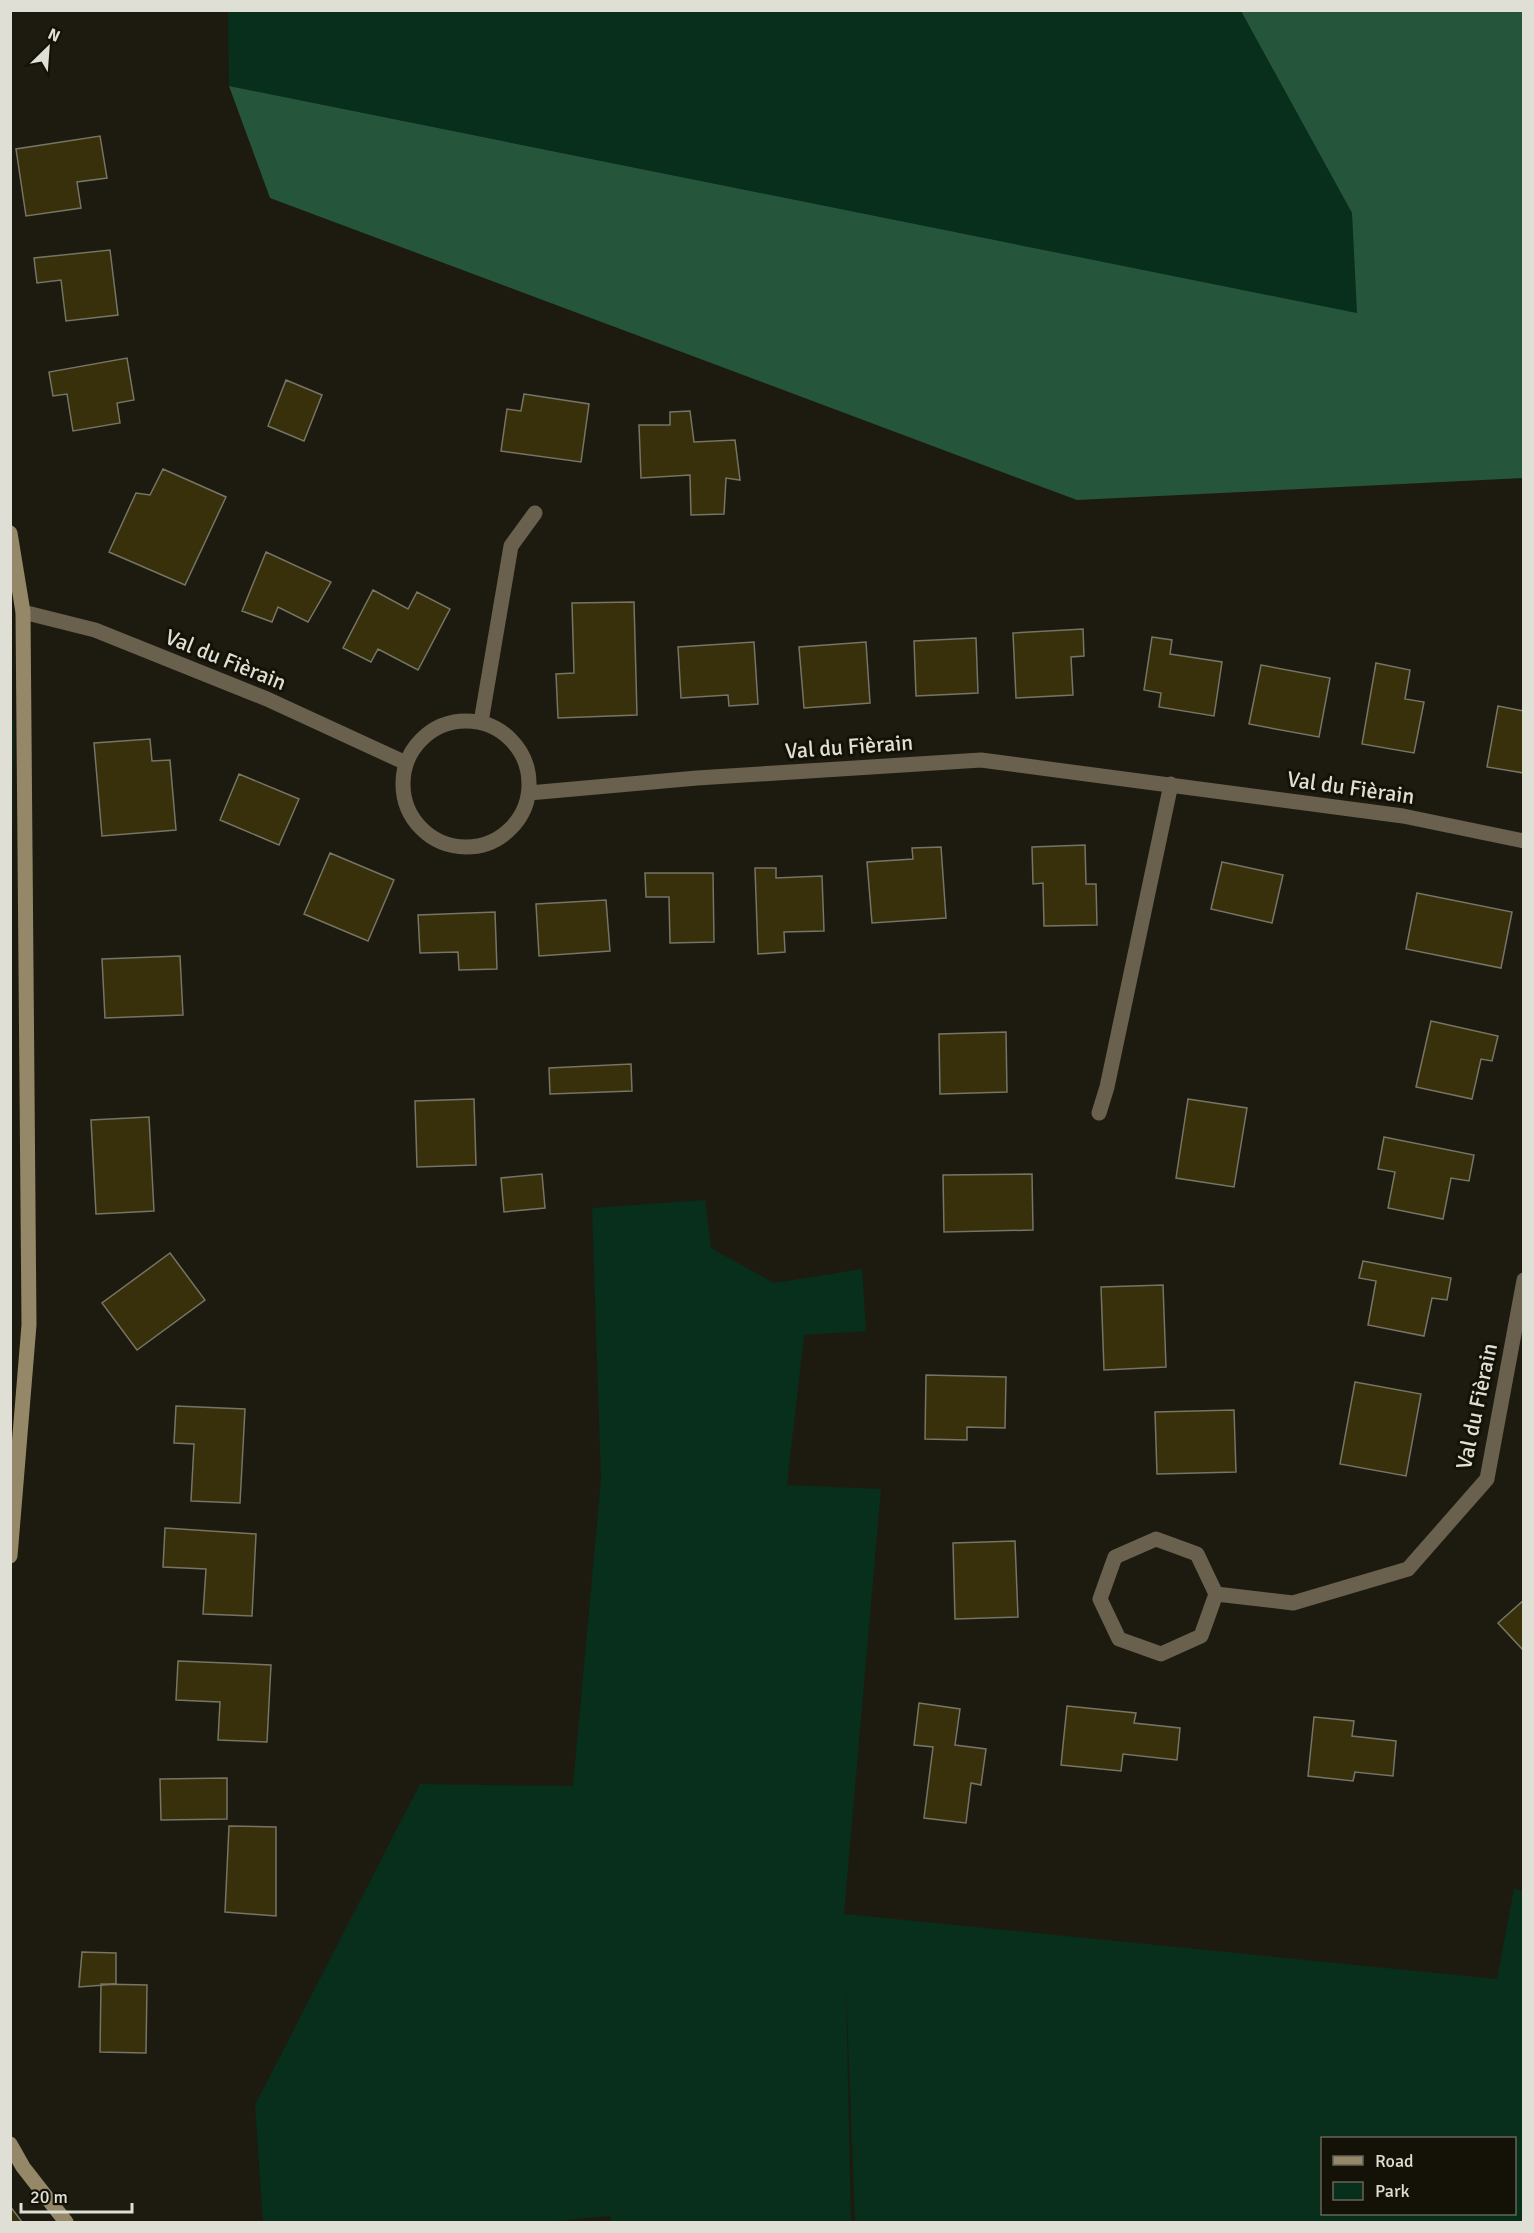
<svg xmlns="http://www.w3.org/2000/svg" width="1534" height="2233" viewBox="0 0 1534 2233" font-family="Signika,sans-serif">
<rect width="100%" height="100%" fill="#1d1b0f"/>
<path fill="#082e1c" fill-rule="evenodd" d="M228,11h1013l111,202 6,101 -1129,-228z
M11,721h3l-3,188 -1,-188z
M705,1200l6,48 63,35 88,-14 4,62 -62,4 -17,150 94,4 -37,425 653,65 17,-90 9,2v331h-668l-9,-237 5,237h-240v-6l-65,6h-283l-8,-117 165,-321 153,2 28,-306 -9,-272zM1322,2138h192v76h-192z"/>
<path fill="#25553b" d="M1241,11h282v467l-446,22 -807,-302 -41,-112 1128,227 -5,-100z"/>
<path fill="#37300a" stroke="#767465" stroke-width="1.5" d="M100,136l7,42 -30,4 4,26 -55,8 -10,-67z
M110,250l8,65 -52,6 -5,-41 -24,3 -3,-25z
M127,358l7,42 -17,3 3,20 -47,8 -6,-37 -14,2 -4,-24z
M286,380l36,15 -18,46 -36,-15z
M524,394l65,10 -8,58 -80,-11 6,-42 14,2z
M690,411l4,31 41,-2 5,40 -14,-2 -2,36 -33,1 -1,-40 -49,3 -2,-53h31v-13z
M163,469l63,28 -41,88 -76,-33 27,-59 14,2z
M266,552l65,30 -23,40 -30,-15 -6,15 -30,-11z
M373,590l35,19 9,-17 33,17 -32,61 -40,-21 -7,13 -28,-14z
M634,602l3,113 -79,3 -2,-44 18,-1 -2,-70z
M1083,629l1,27 -13,1 2,38 -57,3 -3,-65z
M1152,637l20,3 -2,14 52,8 -8,54 -55,-9 2,-14 -17,-3z
M976,638l2,55 -62,3 -2,-55z
M754,642l4,62 -29,2 -1,-11 -47,3 -3,-51z
M866,642l4,61 -66,5 -5,-61z
M1376,663l34,7 -5,29 19,3 -10,51 -52,-9z
M1261,665l69,13 -11,59 -70,-13z
M1498,706l26,5v62l-37,-6z
M150,739l2,22 18,-1 6,70 -74,6 -8,-93z
M239,774l60,25 -20,46 -59,-25z
M1085,845l1,39h10l1,41 -53,1 -1,-43 -10,1 -1,-37z
M941,847l5,71 -74,5 -5,-61 46,-3 -1,-11z
M330,853l64,27 -26,61 -64,-27z
M1222,862l61,13 -11,48 -61,-14z
M755,868h21v10l46,-2 2,55 -40,1 1,20 -27,2z
M645,873h68l1,69 -44,1 -1,-46h-23z
M1417,893l95,19 -11,56 -95,-19z
M606,900l4,51 -71,5 -3,-52z
M495,912l2,57 -38,1 -1,-18 -38,1 -2,-38z
M180,956l3,59 -78,3 -3,-59z
M1431,1021l67,15 -6,25 -11,-2 -9,40 -56,-12z
M1006,1032l1,60 -67,2 -1,-60z
M631,1064l1,27 -82,3 -1,-26z
M474,1099l2,66 -59,2 -2,-66z
M1188,1099l59,9 -13,79 -58,-9z
M149,1117l5,94 -58,3 -5,-94z
M1384,1137l90,18 -5,26 -18,-3 -8,41 -55,-11 7,-36 -17,-3z
M542,1174l3,34 -41,4 -3,-34z
M1032,1174l1,56 -89,2 -1,-57z
M170,1253l35,47 -68,50 -35,-47z
M1363,1261l88,17 -4,22 -15,-2 -8,38 -56,-11 8,-44 -17,-3z
M1163,1285l3,82 -62,3 -3,-83z
M926,1375l80,2 -1,51 -38,-1v13l-42,-1z
M1355,1382l66,12 -15,82 -66,-12z
M176,1406l69,3 -5,94 -49,-2 3,-57 -20,-1z
M1234,1410l2,62 -79,2 -2,-62z
M165,1528l91,6 -4,82 -49,-2 3,-45 -43,-2z
M1015,1541l3,76 -63,2 -2,-76z
M1524,1600v51l-26,-28z
M178,1661l93,4 -4,77 -49,-2 2,-38 -44,-2z
M919,1703l41,6 -5,36 31,4 -5,36 -10,-2 -5,40 -42,-5 9,-71 -19,-2z
M1067,1706l69,7 -2,10 46,5 -3,32 -54,-6 -2,17 -60,-6z
M1314,1717l40,4 -2,15 44,5 -3,35 -38,-4 -2,9 -45,-5z
M227,1778v41l-66,1 -1,-41z
M229,1826l47,1v89l-51,-4z
M82,1952l34,1v31l-37,3z
M101,1984l46,1 -1,68 -46,-1z
M10,2206l12,16h-12z"/>
<g fill="none" stroke-linecap="round" stroke-linejoin="round">
<path stroke="#69604d" stroke-width="15" d="M23,612l72,18 172,69 139,64
M403 784a63 63 0 1 1 126 0a63 63 0 1 1-126 0Z
M481,722l30,-176 24,-33
M529,793l168,-15 284,-18 422,56 121,25
M1099,1113l8,-26 64,-303
M1156,1539l41,15 19,40 -15,42 -40,18 -42,-15 -19,-40 15,-42z
M1216,1594l77,9 115,-34 79,-90 37,-199"/>
<path stroke="#958869" stroke-width="15" d="M10,533l13,79 6,713 -19,231
M10,2144l13,23 43,55"/>
</g>
<g text-anchor="middle" stroke-width="6" stroke-linejoin="round" paint-order="stroke">
<g font-size="22" fill="#e0dfd6" stroke="#141206">
<text transform="translate(226 659) rotate(22)" y="8">Val du Fièrain</text>
<text transform="translate(849 746) rotate(-4)" y="8">Val du Fièrain</text>
<text transform="translate(1351 787) rotate(8)" y="8">Val du Fièrain</text>
<text transform="translate(1476 1406) rotate(-78)" y="8">Val du Fièrain</text>
</g>
</g>
<rect width="1534" height="2233" fill="none" stroke="#e0dfd6" stroke-width="24"/>
<rect x="1321" y="2137" width="195" height="78" fill="#141206" stroke="#666459" stroke-width="1.5"/>
<rect x="1333" y="2156" width="30" height="9" fill="#958869" stroke="#666459" stroke-width="1.5"/>
<text x="1375" y="2167" font-size="18" fill="#e0dfd6">Road</text>
<rect x="1333" y="2182" width="30" height="18" fill="#082e1c" stroke="#666459" stroke-width="1.5"/>
<text x="1375" y="2197" font-size="18" fill="#e0dfd6">Park</text>
<g transform="translate(48 48) rotate(25)" stroke="#141206" stroke-width="4.5" paint-order="stroke">
<path d="M0-4.5L10 22L0 15L-10 22Z" fill="#e0dfd6"/>
<text y="-9" font-size="16" font-weight="bold" text-anchor="middle" fill="#e0dfd6">N</text>
</g>
<path d="M21 2203v9h111v-9" fill="none" stroke="#e0dfd6" stroke-width="3"/>
<text x="30" y="2203" font-size="18" fill="#e0dfd6" stroke="#141206" stroke-width="4.5" paint-order="stroke">20 m</text>
</svg>
